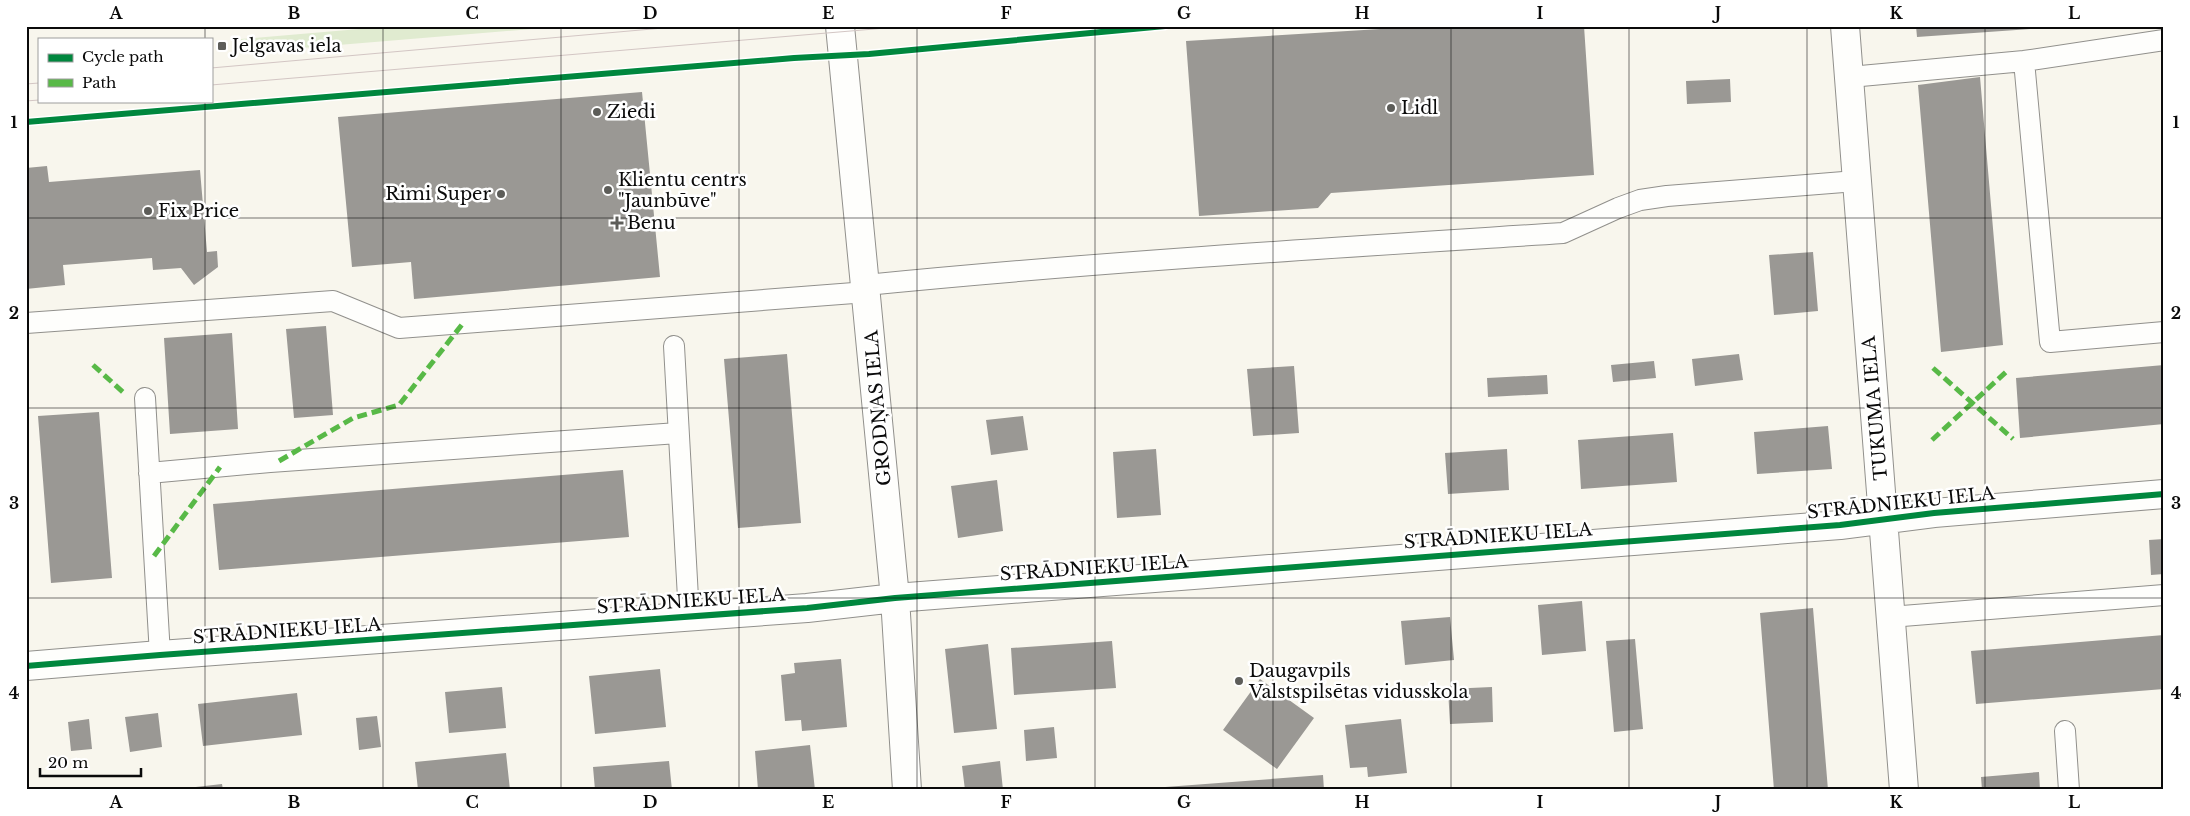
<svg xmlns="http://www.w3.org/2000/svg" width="2190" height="816" viewBox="0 0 2190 816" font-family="'Libre Baskerville',serif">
<rect width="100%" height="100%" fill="#f8f6ed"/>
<path fill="#e0ebd0" d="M394,26h174l-325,27 -2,-14z"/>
<path fill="#9a9894" d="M1429,26h155l10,149 -263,18 -13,15 -119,8 -13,-175z
M1916,26h127l1,2 -127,9z
M1980,77l23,268 -62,7 -23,-267z
M1730,79l1,23 -44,2 -1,-23z
M642,92l18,185 -246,22 -3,-37 -59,5 -14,-150z
M47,166l2,16 151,-12 7,82 10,-1 1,16 -24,18 -13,-17 -28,2 -1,-12 -89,7 2,20 -39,4v-121z
M1813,252l5,59 -44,4 -5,-60z
M326,326l7,89 -39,3 -8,-89z
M232,333l6,96 -68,5 -6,-96z
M787,354l14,169 -63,5 -14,-169z
M1739,354l4,26 -48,6 -3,-27z
M1654,361l2,17 -43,4 -2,-17z
M2164,365v59l-144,14 -4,-60z
M1294,366l5,67 -46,3 -6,-67z
M1547,375l1,19 -60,3 -1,-19z
M99,412l13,166 -61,5 -13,-167z
M1023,416l5,34 -37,5 -5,-35z
M1828,426l4,43 -75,5 -3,-42z
M1673,433l4,49 -96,7 -3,-49z
M1156,449l5,66 -44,3 -4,-66z
M1507,449l2,41 -61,4 -3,-41z
M623,470l6,67 -410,33 -6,-66z
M997,480l6,51 -45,7 -7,-52z
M2164,539v35l-13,1 -2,-35z
M1582,601l4,50 -44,4 -4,-50z
M1813,608l15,182h-54l-14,-177z
M1450,617l4,43 -49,5 -4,-44z
M2164,635v54l-188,15 -5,-53z
M1635,639l8,90 -29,3 -8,-91z
M1112,641l4,47 -102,7 -3,-47z
M988,644l9,85 -43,4 -9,-84z
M841,659l6,68 -45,4 -1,-11 -16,1 -4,-46 14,-2 -1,-10z
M660,669l6,58 -71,7 -6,-58z
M1260,679l54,39 -37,51 -54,-39z
M502,687l4,41 -57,5 -4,-41z
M1492,687l1,35 -43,2 -2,-35z
M297,693l5,42 -99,11 -5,-42z
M158,713l4,34 -32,5 -5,-35z
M377,716l4,31 -22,3 -3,-32z
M89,719l3,30 -21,2 -3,-29z
M1401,719l6,54 -39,4 -1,-10 -17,1 -5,-43z
M1054,727l3,31 -31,3 -2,-31z
M810,745l5,45h-57l-3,-39z
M506,753l4,37h-92l-3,-28z
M669,761l3,29h-77l-2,-23z
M1000,761l3,29h-38l-3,-24z
M2039,772l1,18h-58l-1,-13z
M1323,775l1,15h-172v-2z
M222,784l1,6h-36v-2z"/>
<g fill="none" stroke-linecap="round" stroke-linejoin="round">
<g stroke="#91908c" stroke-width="22">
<path id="service" d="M2024,61l26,281 114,-10
M1850,77l174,-16 140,-21
M866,285c232,-23 465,-37 697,-52l55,-25 22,-8 27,-4 189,-15
M26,323l307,-22 66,27 468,-36
M674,346l15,270
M145,398l15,257
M149,473l121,-11 408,-29
M1890,617l274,-22
M2065,731l4,59"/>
</g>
<g stroke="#91908c" stroke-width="30">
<path id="minor" d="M840,26l55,572 12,192
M1845,26l59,764
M26,666l134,-11 647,-47 88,-10 945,-73 94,-12 230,-19"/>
</g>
<use href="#service" stroke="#fefefc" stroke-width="20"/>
<use href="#minor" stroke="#fefefc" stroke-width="28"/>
<path stroke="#d3c6c4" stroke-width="1" d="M211,68l475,-42
M26,84l13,-1
M211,85l699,-59
M26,101l13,-1"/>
<path stroke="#58b947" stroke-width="5" stroke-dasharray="10 5" stroke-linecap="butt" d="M93,365l31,28
M1933,368l80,71
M1932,440l75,-69
M279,461l74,-43 46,-13 65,-83
M154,556l66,-89"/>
<g stroke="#fff" stroke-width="9">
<path id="cycleway" d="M26,122l768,-64 75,-4 296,-28
M26,666l134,-11 647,-47 88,-10 945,-73 94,-12 230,-19"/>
</g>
<use href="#cycleway" stroke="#00873e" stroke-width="6"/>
</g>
<path fill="none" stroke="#0a0a0a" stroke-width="1" stroke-opacity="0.55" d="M205,26v13M383,26v764M561,26v764M739,26v764M917,26v764M1095,26v764M1273,26v764M1451,26v764M1629,26v764M1807,26v764M1985,26v764M205,101v689M26,218h2138M26,408h2138M26,598h2138"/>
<g fill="#5d5d59" stroke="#fff" stroke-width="2">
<rect x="217" y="41" width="10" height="10" rx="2.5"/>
<circle cx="1391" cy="108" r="5"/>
<circle cx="597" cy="112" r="5"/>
<circle cx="608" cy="190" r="5"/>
<circle cx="501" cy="194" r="5"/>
<circle cx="148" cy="211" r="5"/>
<path d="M614.5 215.5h5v5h5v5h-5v5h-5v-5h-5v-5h5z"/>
<circle cx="1239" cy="681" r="5"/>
</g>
<g text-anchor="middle" stroke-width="5" stroke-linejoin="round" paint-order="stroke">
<g font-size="18" fill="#0a0a0a" stroke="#fff" text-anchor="start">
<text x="232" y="52">Jelgavas iela</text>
<text x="1401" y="114">Lidl</text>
<text x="607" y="118">Ziedi</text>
<text x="618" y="186">Klientu centrs<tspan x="618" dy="21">"Jaunbūve"</tspan></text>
<text x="491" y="200" text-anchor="end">Rimi Super</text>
<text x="158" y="217">Fix Price</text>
<text x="627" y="229">Benu</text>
<text x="1249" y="677">Daugavpils<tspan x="1249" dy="21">Valstspilsētas vidusskola</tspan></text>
</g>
<g font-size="18" fill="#0a0a0a" stroke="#fff">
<text transform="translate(878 408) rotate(-95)" y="6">GRODŅAS IELA</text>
<text transform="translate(1875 408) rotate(-95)" y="6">TUKUMA IELA</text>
<text transform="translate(1901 503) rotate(-6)" y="6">STRĀDNIEKU IELA</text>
<text transform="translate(1498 536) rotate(-4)" y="6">STRĀDNIEKU IELA</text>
<text transform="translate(1094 568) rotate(-4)" y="6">STRĀDNIEKU IELA</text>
<text transform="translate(691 601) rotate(-4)" y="6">STRĀDNIEKU IELA</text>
<text transform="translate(287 631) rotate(-4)" y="6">STRĀDNIEKU IELA</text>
</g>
</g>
<rect width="2190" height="816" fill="none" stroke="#ffffff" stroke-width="55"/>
<rect x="38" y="38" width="175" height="65" fill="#ffffff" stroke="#9d9d9d"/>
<rect x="48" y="54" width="25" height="8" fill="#00873e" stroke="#9d9d9d"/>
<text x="82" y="62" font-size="15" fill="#0a0a0a">Cycle path</text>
<rect x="48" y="79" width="25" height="8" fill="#58b947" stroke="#9d9d9d"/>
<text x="82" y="88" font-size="15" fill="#0a0a0a">Path</text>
<path d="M40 768v8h101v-8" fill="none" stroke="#0a0a0a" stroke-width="2.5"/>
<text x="48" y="768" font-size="15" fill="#0a0a0a" stroke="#ffffff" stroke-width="4" paint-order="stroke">20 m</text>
<rect x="28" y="28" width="2134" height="760" fill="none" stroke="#0a0a0a" stroke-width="2"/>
<g font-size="16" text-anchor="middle" font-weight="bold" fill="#0a0a0a">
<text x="116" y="19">A</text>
<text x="294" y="19">B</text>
<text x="472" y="19">C</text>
<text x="650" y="19">D</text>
<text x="828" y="19">E</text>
<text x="1006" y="19">F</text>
<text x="1184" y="19">G</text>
<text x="1362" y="19">H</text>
<text x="1540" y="19">I</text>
<text x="1718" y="19">J</text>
<text x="1896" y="19">K</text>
<text x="2074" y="19">L</text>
<text x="14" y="128">1</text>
<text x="2176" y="128">1</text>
<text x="14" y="319">2</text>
<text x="2176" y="319">2</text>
<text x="14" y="509">3</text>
<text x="2176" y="509">3</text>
<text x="14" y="699">4</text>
<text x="2176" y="699">4</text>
<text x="116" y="808">A</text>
<text x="294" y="808">B</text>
<text x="472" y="808">C</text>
<text x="650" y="808">D</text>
<text x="828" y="808">E</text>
<text x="1006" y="808">F</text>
<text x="1184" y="808">G</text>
<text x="1362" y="808">H</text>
<text x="1540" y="808">I</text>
<text x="1718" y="808">J</text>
<text x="1896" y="808">K</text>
<text x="2074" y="808">L</text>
</g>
</svg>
